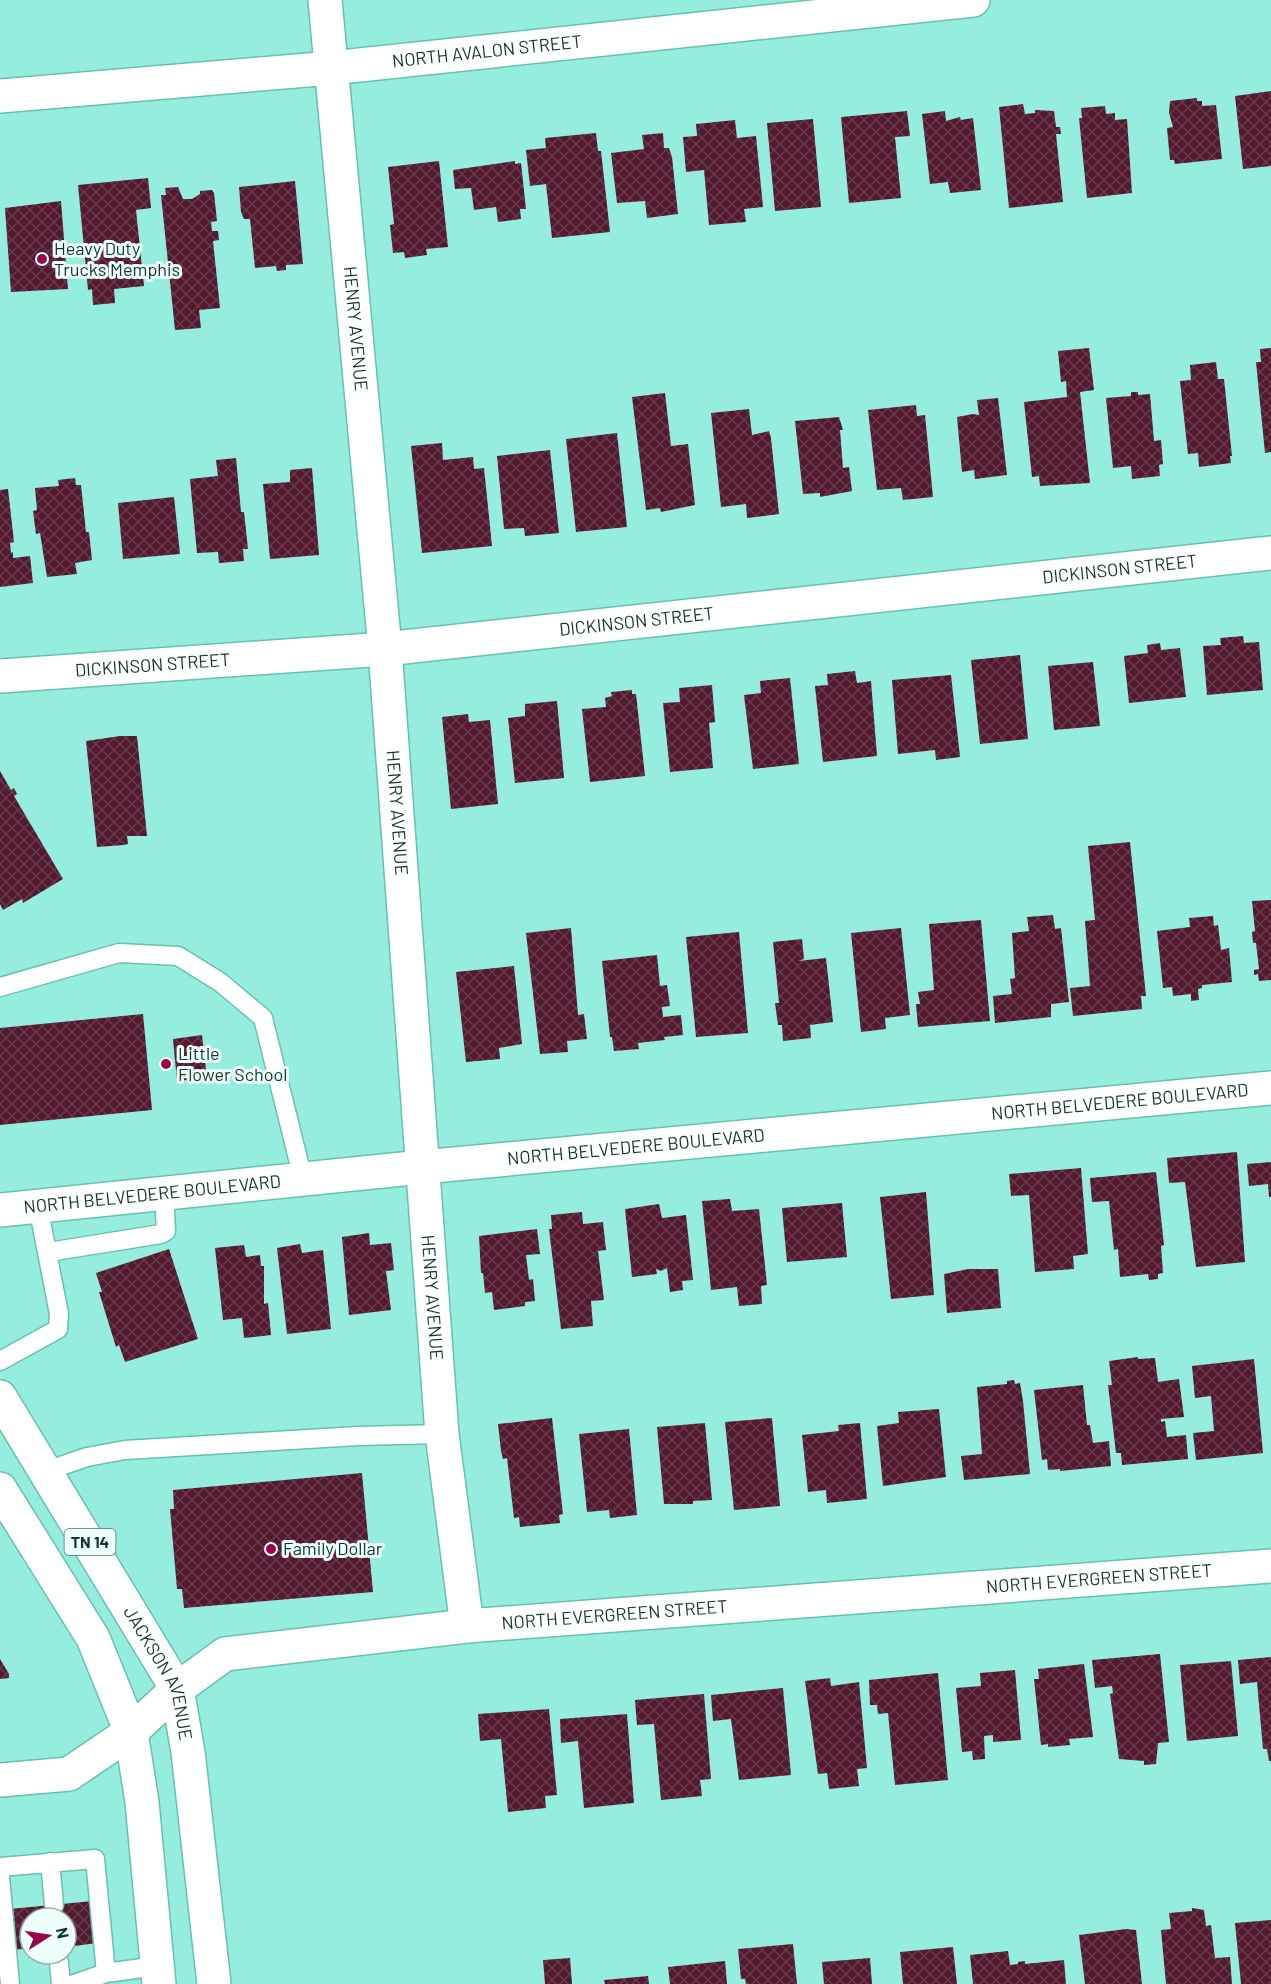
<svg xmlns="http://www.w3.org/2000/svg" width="1271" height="1984" viewBox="0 0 1271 1984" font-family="Barlow,sans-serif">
<defs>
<pattern id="building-cross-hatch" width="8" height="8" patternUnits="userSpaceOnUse" patternTransform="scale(1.5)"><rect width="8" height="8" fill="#53192e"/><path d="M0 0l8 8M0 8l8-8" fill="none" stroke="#673b4b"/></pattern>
</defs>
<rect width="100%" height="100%" fill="#95eddd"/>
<path fill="url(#building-cross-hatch)" d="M1271,91v75l-28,3 -8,-73z
M1197,98v3h5v5l14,-1 6,54 -47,5 -1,-4h-4l-3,-32 6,-1 -4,-14 1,-12z
M1023,104l2,10 10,-1v-3l19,1 2,16h4l1,7h-5l7,68 -54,6 -10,-101z
M1105,106l1,8 9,-1v7l12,-1 5,74 -45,5 -8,-80h3l-1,-10z
M907,111l3,25 -15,1 6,61 -52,5 -8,-86z
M945,111l1,10 14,-4 1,3 12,-2 8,72 -31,3 -2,-11 -18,2 -8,-70z
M813,119l8,88 -46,4 -8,-88z
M735,120l2,18 19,-2 7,71 -19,2 2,13 -37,3 -5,-55 -18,2 -3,-35 14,-1 -1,-12z
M596,133l2,18h3l9,81 -58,6 -6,-54 -16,2 -4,-36 20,-2 -1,-10z
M663,133l1,15h5l3,9 6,57 -31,4 -2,-17 -28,2 -6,-50 33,-4 -2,-14z
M439,161l9,86 -22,2 1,6 -22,3 -1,-6 -11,1 -3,-28 4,-1 -6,-57z
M515,161v3l6,-1 5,46h-6l1,10 -23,3 -2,-15 -22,3 -3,-22 -16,1 -2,-19z
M148,178l3,30 -15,2 8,76 -30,3 1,14 -22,2 -1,-16 -4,1 -10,-105z
M295,181l8,83 -17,1v5l-9,1 -1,-5 -21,2 -5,-49h-6l-3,-7 -2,-25z
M178,187l5,12h9l8,-5v-3l12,-1 2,3 3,28 -6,1 1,9h6l1,9 -6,1 7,67 -21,2 2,18 -26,2 -14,-135h5l-1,-7z
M61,201l7,88 -57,3 -6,-84z
M1089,348l5,42 -14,2 10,91 -50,3 -1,-10 -7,1 -8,-75 43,-5 -1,-16 -5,1 -3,-31z
M1271,348v104l-6,1 -9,-91h5l-1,-13z
M1216,362l2,17h6l8,77h-2l1,7 -32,4 -1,-14 -10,1 -8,-73 11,-1 -1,-15z
M1131,392h7v3l12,-1 4,47 7,-1 2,24 -4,1 1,11 -28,3 -1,-13 -18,2 -7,-70 25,-2z
M665,393l6,53 17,-2 7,61 -34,7 -1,-4 -14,2 -14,-113z
M998,398l9,77 -32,4 -1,-9 -12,2 -5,-55 16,-3 6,1 -2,-15z
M916,405l1,11 8,-1 8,82 -30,3 -2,-12 -24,2 -9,-80z
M749,409l3,26 17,-4 2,7 8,76 -32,4 -1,-14 -25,3 -10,-94z
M839,417l4,13h-3l3,38 6,-1 3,24 -32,6v-4l-17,1 -8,-73z
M617,433l10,94 -51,5 -10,-93z
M442,443l1,17 30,-3 1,12 10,-1 8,78 -70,7 -11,-107z
M550,450l9,83 -34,3 -1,-8 -20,1 -7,-73z
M236,458l5,54h3l4,37h-5l1,12 -25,2 -1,-11 -21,1 -7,-74 28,-3 -2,-16z
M312,468l7,87 -49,4 -7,-75 27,-2v-12z
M75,478l1,7h5l5,47h3l3,28 -17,3 2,11 -30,3 -7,-44 -4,1 -3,-23 4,-1 -2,-22 24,-2 -1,-6z
M8,489l6,53 -4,1 1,10 2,-1v6l17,-2 3,27 -33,4v-97z
M174,497l6,57 -57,5 -5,-56z
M1243,636l1,7 15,-1 4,48 -56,5 -4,-49 18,-1 -1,-7z
M1160,643l1,7 19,-2 6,49 -57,6 -5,-47 24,-3 -1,-8z
M1020,655l8,84 -48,5 -9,-84z
M1093,662l7,64 -46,4 -6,-64z
M855,671l2,12 14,-2 6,75 -54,6 -8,-76 13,-1 -1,-11z
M951,675l9,82 -24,3 -1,-10 -37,4 -6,-74z
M790,678l9,86 -46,5 -9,-74 17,-2 -1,-12z
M712,685l3,37 -6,1 4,45 -43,4 -7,-69 17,-1 -1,-14z
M632,690v4h4l9,82 -55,6 -8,-73 24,-2 -1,-9 7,-2 -1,-4z
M557,701l7,77 -49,5 -7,-65 17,-2v-12z
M468,714l1,8 21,-2 8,84 -47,5 -9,-92z
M120,736h17l10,100h-20l1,8 -4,1 -27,2 -11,-106z
M0,771l11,19 3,-2 3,6 -3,2 49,83 -40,24 -1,-4 -19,11 -3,-6z
M1130,842l16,154h-5l1,13 -69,7 -3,-28 20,-2 -5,-65 10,-1 -7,-74z
M1271,900v80l-12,1 -1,-7 -4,1v-5l5,-1 -3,-26h-3l-1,-11 3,-1 -3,-30z
M1053,915l2,14 6,-1 8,74 -18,2v13l-56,6 -2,-27 19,-2 -2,-15 5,-1 -3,-45 17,-2 -2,-14z
M1213,916l1,10 4,-1 3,25 8,-2 3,34 -30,3v3l-4,1 1,11 -8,1v-7l-18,2 -1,-9 -9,1 -6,-57 33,-4 -1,-9z
M981,920l9,101 -72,6 -2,-23h4l-2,-12 16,-2 -5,-66z
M571,928l7,87 6,-1 3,25 -20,2 1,11 -28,2 -14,-121z
M901,928l9,87 -25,3 1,11 -25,3 -10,-99z
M739,932l9,101 -52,4 -10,-100z
M802,939l2,20 -6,2 28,-3 7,64 -23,3 1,13 -28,3 -1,-16h-4l-3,-22h4l-6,-61z
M657,955l3,31 7,-1 3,21 -8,1 1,10 18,-2 2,20 -19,2 1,3 -27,3 1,6 -25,2 -2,-14h-2l-8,-76z
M514,966l8,78 -23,4 1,11 -34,3 -10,-90z
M143,1014l9,96 -152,15v-97z
M202,1035l5,43 -30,3 -4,-42z
M1237,1152l8,110 -49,5 -11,-85 -16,1 -2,-25z
M1271,1162v35h-2l-1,-13 -19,2 -2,-22z
M1081,1168l7,86 -15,2 1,13 -39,3 -6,-77 -18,1 -2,-22z
M1156,1172l8,73 -3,1 2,27 -5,1v5l-9,1 -1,-6 -28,3 -2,-28 -4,1 -5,-49 -17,1 -2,-24z
M926,1192l8,103 -43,4 -11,-102z
M730,1199l2,12 27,-2 8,76 -6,1 1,18 -23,2 -2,-19 -26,3 -9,-89z
M842,1203l5,54 -60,5 -5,-54z
M659,1204l3,14 24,-3 7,65 -11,1 1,9 -13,2 -3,-24 -6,3 -5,-2 1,5 -25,3 -7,-68z
M582,1212l1,12 20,-2 3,28 -8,1 6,49 -13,1 2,25 -32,3 -12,-100h3l-1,-14z
M537,1229l3,25 -14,1 3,25 4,-1 2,22 -10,1v4l-31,4 -2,-18 -7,1 -2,-20h-2l-2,-37z
M369,1233l1,12 21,-2 3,27 -8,1 5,39 -42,5 -7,-78z
M300,1244l2,9 21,-3 8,79 -44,5 -10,-86z
M244,1245l2,12 14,-2 1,11h3v38l4,-1 3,32 -27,3 -2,-20 -19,2 -8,-72z
M169,1249l29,90 -73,23 -6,-17 -3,2 -17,-55h3l-6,-19z
M968,1269h30l3,39 -54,5 -3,-39z
M1138,1357v2l17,-1 3,24 21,-3 5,38 -23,2v3l4,-1 2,16 19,-2 2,24 -66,6 -1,-12h-5l-8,-68h4l-3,-24z
M1254,1359l9,94 -67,7 -3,-27 21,-2 -3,-35 -16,2 -3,-32z
M1014,1380l1,4 5,-1 3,18 7,73 -66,6 -3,-24 21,-2 -5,-67 30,-3v-3z
M1083,1385l4,40h3l3,18 16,-2 2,25 -51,5v-2l-12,1 -1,-11 -5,1 -8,-70z
M939,1409l7,68 -63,9 -6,-60 22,-3 -1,-11z
M552,1418l11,96 -4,1 1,8 -40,4 -1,-10 -5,1 -7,-60 -4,1 -2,-8 -3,-27z
M772,1418l8,88 -46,4 -9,-88z
M705,1423l7,77 -19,1v3h-29l-7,-77z
M860,1423l7,76 -40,4 -1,-13 -18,2 -6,-57 37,-4 -1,-6z
M629,1429l8,86 -27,3 -1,-8 -22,2 -8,-78z
M362,1473l11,119 -189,16 -2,-19h-5l-7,-80h4l-1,-19z
M1160,1654l9,88 -11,1 -2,21 -12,1v-4l-25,-2 -9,-65 3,-1 -1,-7 -17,2 -3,-28z
M1271,1657v104h-2l-2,-12h-4l-6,-67 -17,2 -2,-24z
M0,1659l9,15v4l-9,1z
M1231,1661l7,75 -51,5 -7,-76z
M1084,1664l9,73 -24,2 1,6 -22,2v-3l-7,1 -7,-66h5l-1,-10z
M1015,1670l6,70 -28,2v-7l-9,1 1,23 -12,1 -1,-9 -10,1 -6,-64 25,-2 -1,-13z
M938,1673l10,107 -53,5 -7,-72 -10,1 -1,-9h-7l-1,-25z
M830,1678l1,8 28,-4 8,86 -10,1 2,17 -30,3 -2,-16 -9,1 -13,-93z
M783,1688l8,87 -52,5 -8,-61 -18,2 -2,-26z
M704,1694l7,85 -11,1 2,16 -41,4 -7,-76 -17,1 -2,-25z
M549,1709l8,86 -12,1 1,12 -38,4 -7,-73 -21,2 -2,-27z
M627,1714l7,89 -50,5 -6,-67 -17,2 -1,-24z
M93,1901l4,42 -30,4 -1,-29h-36v30l-16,2 -4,-41z
M1192,1908l12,2 2,16 5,-1 4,33 15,-1 2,27h-66l-5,-54 10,-1 -2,-16 23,-2z
M1271,1920v64h-30l-6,-61z
M1126,1929l10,1 6,54h-57l-6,-49z
M793,1944l4,40h-51l-1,-5h-4l-3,-30z
M953,1947l4,37h-54l-3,-32z
M1008,1951l2,14 8,-1v-2l7,-1v3l39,-4 2,24h-93l-3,-29z
M570,1958l2,26h-27l-2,-24z
M870,1958l2,26h-48l-2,-22z
M725,1961l2,23h-57l-2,-17z
M648,1976l1,8h-44l-1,-4z"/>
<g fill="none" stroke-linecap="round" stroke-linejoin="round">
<g stroke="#68c0b1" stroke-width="21">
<path id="lane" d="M0,987l119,-34 59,3 42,26 43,36 40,161
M48,1249l7,2 106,-17 5,-3 -2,-38
M0,1361l58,-32 1,-15 -21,-108
M46,1471l41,-14 38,-7 233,-14 84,-2
M50,1862l4,43
M0,1867l95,-8 11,114
M0,1877l10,107
M58,1954l3,30
M74,1984l32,-11 51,-7"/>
</g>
<g stroke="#68c0b1" stroke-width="36">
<g id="street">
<path id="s1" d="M325,0l60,649 57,785 25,192"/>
<path id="s2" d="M0,96l331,-28 642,-68"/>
<path id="s3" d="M0,676l385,-27 886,-96"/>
<path id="s4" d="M0,1210l422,-43 849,-79"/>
</g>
</g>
<g stroke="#68c0b1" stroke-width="36">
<g id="secondary">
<path id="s5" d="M0,1780l69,-6 62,-42 46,-43 48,-35 242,-28 804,-60"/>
</g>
</g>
<g stroke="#68c0b1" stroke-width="36">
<g id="primary">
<path id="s6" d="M0,1397l177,292 11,63 26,232"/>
<path d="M0,1489l93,149 38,94 11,70 17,182"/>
</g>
</g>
<use href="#lane" stroke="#fff" stroke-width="18"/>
<use href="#street" stroke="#fff" stroke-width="33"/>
<use href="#secondary" stroke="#fff" stroke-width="33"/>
<use href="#primary" stroke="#fff" stroke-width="33"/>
</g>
<g fill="#9d044f" stroke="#eefffb" stroke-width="2">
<circle cx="42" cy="259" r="6"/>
<circle cx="166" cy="1064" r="6"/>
<circle cx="271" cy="1549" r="6"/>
</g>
<g text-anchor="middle" stroke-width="6" stroke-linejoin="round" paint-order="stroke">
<rect fill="#eefffb" stroke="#53726e" stroke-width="1.5" x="64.5" y="1529" width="51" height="26" rx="4.5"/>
<g font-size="16" font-weight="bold" fill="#113631">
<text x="90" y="1548">TN 14</text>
</g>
<g font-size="18" fill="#113631" stroke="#eefffb">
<text dy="6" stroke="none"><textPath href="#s2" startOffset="489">NORTH AVALON STREET</textPath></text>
<text dy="6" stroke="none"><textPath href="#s1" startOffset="330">HENRY AVENUE</textPath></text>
<text dy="6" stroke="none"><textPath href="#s3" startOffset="1125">DICKINSON STREET</textPath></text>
<text dy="6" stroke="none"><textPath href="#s3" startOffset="639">DICKINSON STREET</textPath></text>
<text dy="6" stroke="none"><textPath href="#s3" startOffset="153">DICKINSON STREET</textPath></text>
<text dy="6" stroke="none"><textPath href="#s1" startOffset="816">HENRY AVENUE</textPath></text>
<text dy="6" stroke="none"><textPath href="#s4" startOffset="1125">NORTH BELVEDERE BOULEVARD</textPath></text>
<text dy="6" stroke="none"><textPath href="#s4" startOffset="639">NORTH BELVEDERE BOULEVARD</textPath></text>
<text dy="6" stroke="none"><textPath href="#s4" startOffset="153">NORTH BELVEDERE BOULEVARD</textPath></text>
<text dy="6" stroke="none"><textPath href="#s1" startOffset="1302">HENRY AVENUE</textPath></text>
<text dy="6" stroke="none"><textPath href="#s5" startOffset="1144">NORTH EVERGREEN STREET</textPath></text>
<text dy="6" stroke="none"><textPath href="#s5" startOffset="658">NORTH EVERGREEN STREET</textPath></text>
<text dy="6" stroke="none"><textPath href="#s6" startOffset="320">JACKSON AVENUE</textPath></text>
</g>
<g font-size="18" fill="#113631" stroke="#eefffb" text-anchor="start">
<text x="54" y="255">Heavy Duty<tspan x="54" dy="21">Trucks Memphis</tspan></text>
<text x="178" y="1060">Little<tspan x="178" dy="21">Flower School</tspan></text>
<text x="283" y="1555">Family Dollar</text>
</g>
</g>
<g transform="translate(48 1936) rotate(78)"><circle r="28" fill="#eefffb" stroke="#96afaa" stroke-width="1.5"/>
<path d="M0-4.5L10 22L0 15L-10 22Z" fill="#9d044f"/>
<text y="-9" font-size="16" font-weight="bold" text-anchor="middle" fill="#113631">N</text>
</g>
</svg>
